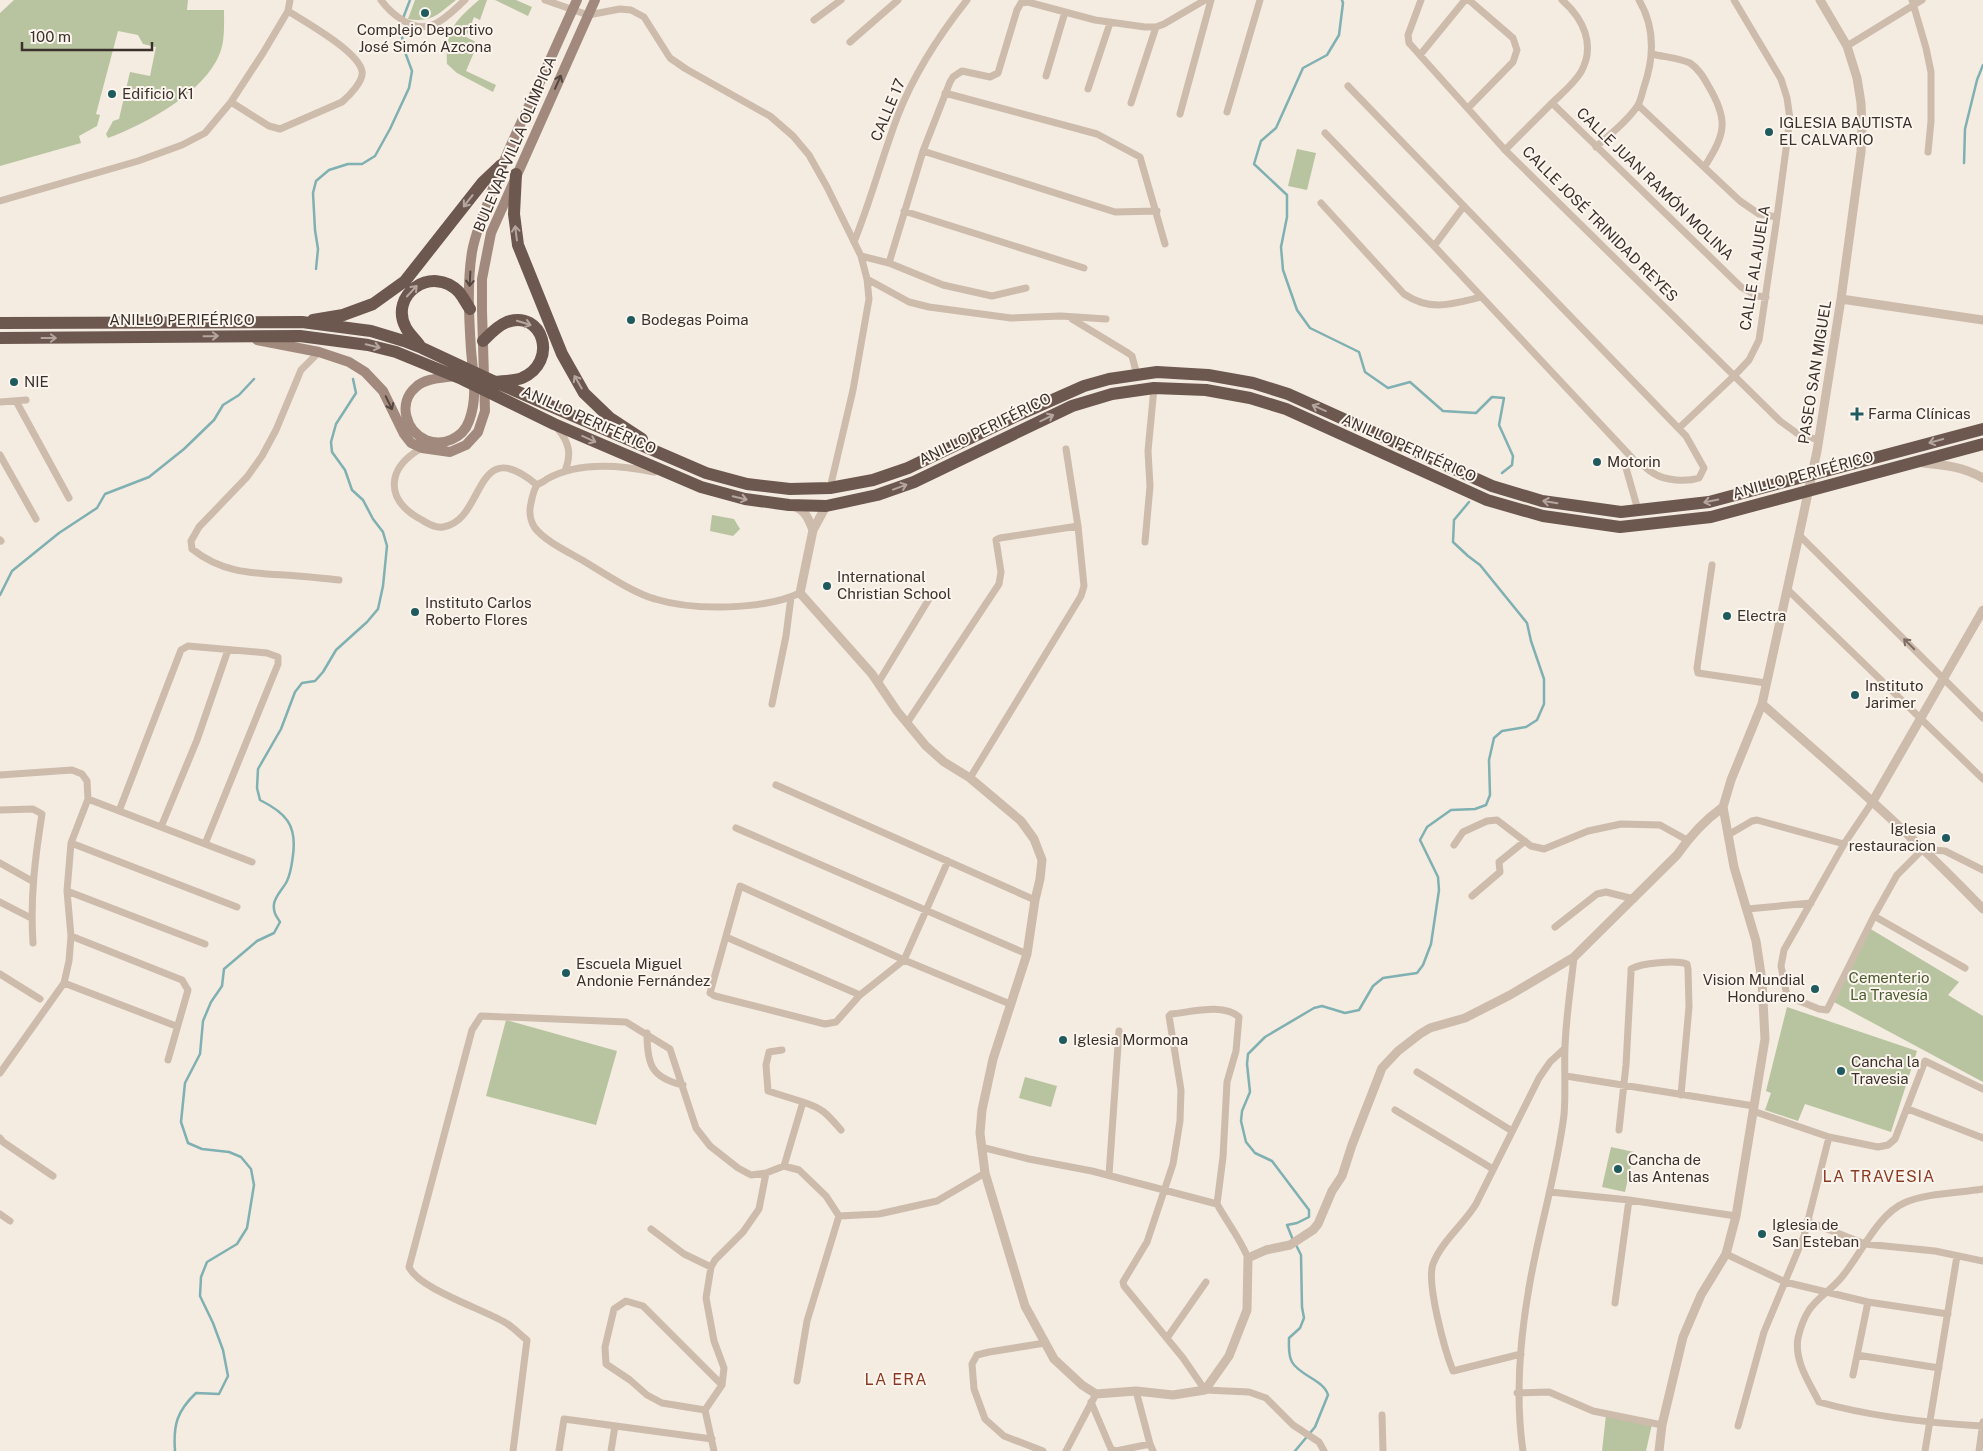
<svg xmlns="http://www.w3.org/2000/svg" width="1983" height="1451" viewBox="0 0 1983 1451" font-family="'Public Sans',sans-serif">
<rect width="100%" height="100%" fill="#f4ebe1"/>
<path fill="#b8c4a0" d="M14,0h174l-1,10h37c0,14 1,30 -4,43 -15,39 -74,71 -112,85l-2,-4 7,-13 6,-2 11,-47 20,4 6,-29 -13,-3 -5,-9 -20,-4 -22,83 4,1 -3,11 -18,10 2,7 -81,23v-153z
M415,0h41c-18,14 -24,23 -48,19z
M479,0h8l-7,20 -6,-3 -8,20 12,6 -12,28 30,14 -3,7 -36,-19 -10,-9c-2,-34 8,-43 32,-64z
M495,0h21l16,7 -4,9z
M1297,149l19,4 -9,37 -19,-4z
M712,515l22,4 6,10 -7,7 -23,-5z
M1869,928l90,54 -11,13 35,21v66l-151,-81z
M1787,1007l130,44 -26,81 -86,-28 -7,17 -33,-11 6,-17 -5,-2z
M506,1020l111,31 -21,74 -110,-29z
M1025,1077l32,9 -6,21 -32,-9z
M1611,1147l23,5 -9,40 -23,-5z
M1606,1415l46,9 -6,27h-44z"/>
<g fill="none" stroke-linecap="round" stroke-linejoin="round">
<path stroke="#7fb0b2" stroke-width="2.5" d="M1342,0l1,3 -4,32 -12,20 -24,13 -27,60 -15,13 -7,23 33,31v22l-6,30 2,23 14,40 13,18 49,24 6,20 23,16 22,-6 33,29 33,2 16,-16 12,1 -5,27 14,31 -1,9 -10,8
M1964,163l1,-34 12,-49 6,-15
M316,269l2,-20 -3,-19 -2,-37 3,-12 13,-11 19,-6h14l13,-8 15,-27 19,-41 3,-17 -7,-19 -5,-26 10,-26
M0,595l12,-24 47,-38 38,-25 8,-14 44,-17 35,-28 30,-29 9,-15 16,-10 15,-16
M1293,1240l-6,-15 10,-2 12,-6v-7l-37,-49 -17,-8 -9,-11 -5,-21 1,-10 8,-19 -3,-28 1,-10 17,-17 49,-29 8,-2 23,7 14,-3 14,-24 10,-8 34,-5 6,-8 8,-21 8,-54 -1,-13 -18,-37 7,-13 24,-17 24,-1 11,-4 4,-10 -1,-35 5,-22 8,-7 24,-4 11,-7 7,-16v-25l-13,-38 -4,-18 -47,-58 -12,-9 -15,-14 1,-22 15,-18
M175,1451c-2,-26 2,-40 21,-58l23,1 9,-18 -5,-26 -10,-27 -13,-27 1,-19 6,-15 30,-18 10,-16 7,-43 -3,-16 -10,-12 -12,-5 -27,-3 -14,-6 -7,-21 4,-39 15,-29 3,-33 8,-19 11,-16 2,-17 33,-28 17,-8 6,-11c-4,-6 -7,-10 -6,-18 1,-8 9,-15 13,-23 4,-8 5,-18 6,-26 4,-30 -7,-42 -33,-55l-3,-12 1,-19 23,-40 14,-37 7,-9 13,-2 8,-9 13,-22 31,-28 11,-13 5,-23 4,-40 -4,-14 -10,-13 -10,-19 -11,-10 -7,-20 -13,-18 -1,-10 5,-18 20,-31 -3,-14
M1295,1451l20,-24 13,-32c-4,-15 -28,-19 -36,-33 -4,-7 -3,-16 -3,-24l11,-10 4,-10 -2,-11 -1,-52 -5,-10"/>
<path stroke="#cdbbac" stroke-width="7" d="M381,0c7,10 13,15 23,21 26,16 42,-4 61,-21
M545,0l43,15 32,-6 11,1 13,7 26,41 16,11 84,47 23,20 16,19 18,32 34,69 6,23 2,20 -16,91 -23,98
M1421,0l-13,35 1,8 96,107 275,271 18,13 21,6
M1912,0l14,48 5,24v49l-3,31
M814,20l27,-20
M850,42l48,-42
M1847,46l75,-46
M1652,54c12,3 27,4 38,9 9,6 14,15 19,24 20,34 16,47 -4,79
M1420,55l45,-55
M1046,76l19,-64
M1088,89l22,-66
M945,93l152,41 43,23 25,87
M231,102l38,24 11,3 62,-27c7,-6 22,-21 20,-31 -4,-20 -57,-49 -74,-60
M1131,103l25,-76
M1552,103l189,184 16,9 9,1
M1638,105l102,96 19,13 18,3
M1468,108l45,-46 4,-12 -4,-12 -44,-38
M1227,112l33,-112
M1180,114l31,-114
M1325,133l109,113 200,214c8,2 12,9 19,13 12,8 34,9 46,5l5,-10 -18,-32 -338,-350
M1596,147c14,-13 32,-26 42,-42 3,-5 4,-12 6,-18 10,-29 11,-60 -5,-87
M1505,150c15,-15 30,-30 44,-44 11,-11 24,-21 32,-34 15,-27 2,-54 -19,-72
M923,151l192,61 42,-1
M0,201l138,-40 44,-16 23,-12 26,-31 32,-49 25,-42 2,-11
M1321,203l83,91c27,18 48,10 77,3
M904,211l180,57
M854,242c17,-42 28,-85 44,-127 16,-41 42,-81 69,-115
M1434,246l30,-40
M861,256l28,7 54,22 49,11 34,-8
M889,263l34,-112 27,-69 3,-5 9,-6 28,6 8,-4 19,-63 4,-7 7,-1 67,18 50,7h11l8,-3 41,-24
M867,279l42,23 20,5 82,11 50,-2 45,3
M1072,319l56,34 4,3 5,19
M319,352l-18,18 -25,60 -14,26 -15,21 -48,50 -8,14 1,8c29,23 57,24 92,26 19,1 37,3 55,5
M16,401l53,97
M0,402l26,-2
M557,428c12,14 15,25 8,43
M1679,428l55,-52 15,-16 10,-20 18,-123 13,-98 -3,-21 -6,-19 -47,-79
M422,448c-36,20 -38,52 0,72 6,4 14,8 21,7 43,-6 30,-96 94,-42
M0,455l36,64
M1634,460l-5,2 -3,6 12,42
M654,472c-34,-7 -75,-11 -107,7 -2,2 -7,4 -10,6 -3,4 -5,13 -6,18 -2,8 -1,18 4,25 10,13 33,24 47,32 20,12 51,33 73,39 39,12 109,11 145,-6
M1799,535l184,183
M0,540l1,1
M1145,542l5,-56 -2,-35 6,-63
M1712,565l-15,103 1,5 68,10
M1787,589l196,190
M878,683l51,-84
M772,704l14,-68 5,-39
M907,723l92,-139 2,-12 -5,-32 4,-2 78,-12
M0,775l72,-5 10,4 5,7 1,18 -17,44 -4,48 4,45 -2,25 -5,22 -64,90
M970,778l111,-182 3,-10 -6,-60 -12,-77
M776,785l259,115
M88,799l164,63
M0,810l33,-1 9,5c-7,44 -12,84 -9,129
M119,811l62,-161 7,-4 79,7 11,4v7l-73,180
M161,827l36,-87 31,-90
M736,828l291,126
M1728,835l24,-14 5,-1 87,24
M71,843l166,64
M1454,845l9,-13 24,-11 10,-1 34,26 13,3 44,-18 33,-7 39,1 27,15
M948,861l-44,99 -44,35 -24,27 -11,2 -110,-28 -5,-3 30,-107 164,74 106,44
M0,863l32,18
M67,891l138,53
M1472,896l28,-24 -1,-10 26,-21
M0,902l31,16
M1747,909l64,-6
M1874,916l91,52
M1555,927l42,-33 9,-2 28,7
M71,936l111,44 6,10 -20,70
M726,937l134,58
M0,974l40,25
M64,983l112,43
M1787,996l32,13 8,1 47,-94 23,-41 26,-26 22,2 38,19
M1764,1001l23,-5 -6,-30 3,-16 60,-106 29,-43
M647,1033c0,31 4,45 36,52
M782,1050l-13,2 -3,13 2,26 35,11 -19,64
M1417,1072l95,59
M1566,1076l188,30
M803,1102c21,7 24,12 38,28
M1908,1109l75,29
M1395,1110l98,59
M1753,1111l76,26 49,10 10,-2 7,-6 30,-78 58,28
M1619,1130l7,-65 5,-92v-4c10,-6 45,-9 56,-5l1,5 1,38 -8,88
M0,1138l3,4 50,34
M981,1147l48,12 63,12 125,33c10,18 23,34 31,54
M1109,1175l10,-144
M1550,1192l79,8 107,16
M1217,1204l6,-47 4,-75 9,-31 3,-34c-16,-14 -47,-5 -68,-3l-2,2 12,74 -1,31 -7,43 -26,78 -24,40 1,4 59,72 22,32 44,2 17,6 27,27 26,17 5,9
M0,1214l10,7
M1807,1221l58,23 70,7 48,10
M651,1229l33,25 27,13
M1726,1254l59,28 83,20 80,12
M1615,1303l14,-103
M1167,1338l39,-56
M1521,1354l-68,17c-8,-20 -27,-88 -20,-107 8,-22 31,-40 43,-60l63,-126 11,-16 14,-13
M1857,1355l82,13
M1853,1375l15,-73
M797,1381l10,-60 32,-105
M1136,1391l14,53
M1517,1393l32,-1 44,19 69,14
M1091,1402l20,47 5,2
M705,1410l-43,-7 -15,-8 -17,-15 -24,-16 -1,-17 9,-38 12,-8 17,5 79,79
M1382,1415l1,36
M1738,1426l26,-94 40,-96 25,-99
M1982,1426c-55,-3 -110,-9 -163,-24 -10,-20 -25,-41 -21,-64 2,-9 6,-20 11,-28 9,-13 22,-20 32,-32 19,-22 36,-63 63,-75 22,-10 56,-10 79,-14
M513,1451l14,-111c-7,-5 -14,-13 -21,-17 -23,-14 -87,-34 -97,-56l63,-237 9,-14 145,6 44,27 26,79 14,18 28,22 13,7 15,-2 18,-7 15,4 27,26 13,20 40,-2 58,-13 48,-28
M559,1451l5,-32 148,20
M611,1451l4,-25
M714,1451l-9,-41 17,-25 2,-17 -10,-27 -8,-43 5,-31 4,-7 28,-28 16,-23 7,-36
M1043,1451l-39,-15 -19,-17 -11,-30 -2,-25 5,-9 12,-3 56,-9
M1066,1451l30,-57
M1116,1451l34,-7 3,7
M1523,1451c-8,-55 -3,-114 7,-169 10,-56 27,-111 34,-167 2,-23 0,-46 1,-68 1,-30 6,-61 9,-90
M1925,1451l32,-195
M1979,1451l4,-29"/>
<path stroke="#cdbbac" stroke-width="9" d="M1841,299l142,21
M1923,463c23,2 40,4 60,15
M794,506c12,5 14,12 19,24
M826,506l-13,24 -13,63 72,81 25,37 29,35 18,16 26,16 51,43 13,18 8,21 -2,19 -5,21 -8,54 -34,105 -11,51 -2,23 5,40 40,133 29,53 28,26 14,9 40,-3 37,4 32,-5 24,-34 18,-46 1,-52 18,-8 24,-5 23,-15 5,-6 14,-33 10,-15 10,-31 30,-77 16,-17 22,-17 10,-6 35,-10 45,-23 64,-38 103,-102c13,-19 28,-35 46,-48
M1762,704c76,66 151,132 221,205
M1873,801l110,-191
M1659,1451l3,-26 21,-88 18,-42 25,-41 10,-38 29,-177 -3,-58 -6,-40 -22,-74 -11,-60 8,-27 31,-76 37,-169 18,-84 24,-152 20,-147 1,-25 -1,-24 -4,-25 -10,-32 -27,-46"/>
<path stroke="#a18a7d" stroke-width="10" d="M257,340l62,12 30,10 16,10 18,19 21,43 7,9 11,5 28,4 16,-7 12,-13 7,-21 -3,-100v-32l9,-46 104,-233
M455,376c-12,2 -30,2 -39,11 -19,16 -10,44 10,53 17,7 37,-2 43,-19 9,-23 4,-47 2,-71 -2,-32 -4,-67 1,-98 3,-17 9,-32 15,-47 11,-33 25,-63 40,-95 17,-36 33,-73 50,-110"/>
<path stroke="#6c584f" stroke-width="12" d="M516,174l-2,40 4,31 44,109 22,39 26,25 32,21
M313,320l30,-5 30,-11 32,-23 78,-99 18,-17
M0,323l302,-1 69,9 33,10 18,7 73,34 211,91 41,11 43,5 40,-1 43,-8 35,-12 106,-51 70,-31 25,-7 48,-7 51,3 45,8 35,11 204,92 50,15 79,11 88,-10 274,-73
M0,338l300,-2 68,9 28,7 66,27 92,45 147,63 44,12 44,6 37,1 51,-11 37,-13 158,-76 40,-12 42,-6 52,2 44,8 36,11 201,91 56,16 77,11 91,-10 272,-73
M483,341c7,-7 14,-15 24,-19 36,-13 52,40 15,56 -8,3 -19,3 -27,4
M420,346c-4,-6 -11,-12 -14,-18 -18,-33 26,-64 53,-36 4,5 7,11 11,17"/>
</g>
<defs><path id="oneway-shaft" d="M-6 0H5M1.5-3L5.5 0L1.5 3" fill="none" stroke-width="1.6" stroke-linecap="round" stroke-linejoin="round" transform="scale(1.25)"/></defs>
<g stroke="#544640">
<use href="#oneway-shaft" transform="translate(558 82) rotate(-66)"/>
<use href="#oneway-shaft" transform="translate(470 279) rotate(93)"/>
<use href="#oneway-shaft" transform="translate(389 403) rotate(64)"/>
</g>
<g stroke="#b4a69e">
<use href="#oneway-shaft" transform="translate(468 201) rotate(128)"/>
<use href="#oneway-shaft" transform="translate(516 233) rotate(-97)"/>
<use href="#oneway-shaft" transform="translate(412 291) rotate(-47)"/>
<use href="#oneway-shaft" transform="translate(524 323) rotate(17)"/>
<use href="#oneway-shaft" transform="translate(211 336) rotate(-1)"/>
<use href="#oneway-shaft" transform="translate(49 338)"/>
<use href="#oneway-shaft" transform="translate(373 346) rotate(13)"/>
<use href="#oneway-shaft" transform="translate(578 382) rotate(-120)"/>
<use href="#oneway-shaft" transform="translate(1319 408) rotate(-156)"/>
<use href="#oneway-shaft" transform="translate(1047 418) rotate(-26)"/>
<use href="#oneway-shaft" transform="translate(589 439) rotate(24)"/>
<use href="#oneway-shaft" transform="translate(1936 441) rotate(165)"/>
<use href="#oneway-shaft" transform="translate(900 487) rotate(-20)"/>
<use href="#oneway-shaft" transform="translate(740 498) rotate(13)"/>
<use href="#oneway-shaft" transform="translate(1711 501) rotate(168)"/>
<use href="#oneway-shaft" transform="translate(1550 502) rotate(-171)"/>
</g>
<use stroke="#7d6f65" href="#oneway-shaft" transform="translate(1909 644) rotate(-135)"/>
<g fill="#1f5a5e" stroke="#fbf5ee" stroke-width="2">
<circle cx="425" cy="13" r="5"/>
<circle cx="112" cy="94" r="5"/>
<circle cx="1769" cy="132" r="5"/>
<circle cx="631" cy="320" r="5"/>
<circle cx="14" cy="382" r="5"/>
<path d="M1854.5 406.5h5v5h5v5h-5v5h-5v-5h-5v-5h5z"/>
<circle cx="1597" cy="462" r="5"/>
<circle cx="827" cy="586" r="5"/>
<circle cx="415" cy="612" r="5"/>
<circle cx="1727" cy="616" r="5"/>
<circle cx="1855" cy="695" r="5"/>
<circle cx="1946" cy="838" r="5"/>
<circle cx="566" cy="973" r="5"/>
<circle cx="1815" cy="989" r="5"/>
<circle cx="1063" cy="1040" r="5"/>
<circle cx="1841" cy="1071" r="5"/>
<circle cx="1618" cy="1169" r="5"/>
<circle cx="1762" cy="1234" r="5"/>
</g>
<g text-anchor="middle" stroke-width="4" stroke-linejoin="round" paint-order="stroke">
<g font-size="15" fill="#3b302b" stroke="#fbf5ee" text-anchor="start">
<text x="425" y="35" text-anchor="middle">Complejo Deportivo<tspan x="425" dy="17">José Simón Azcona</tspan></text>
<text x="122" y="99">Edificio K1</text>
<text x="1779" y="128">IGLESIA BAUTISTA<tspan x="1779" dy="17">EL CALVARIO</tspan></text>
<text x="641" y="325">Bodegas Poima</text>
<text x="24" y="387">NIE</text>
<text x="1868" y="419">Farma Clínicas</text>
<text x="1607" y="467">Motorin</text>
<text x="837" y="582">International<tspan x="837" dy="17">Christian School</tspan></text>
<text x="425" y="608">Instituto Carlos<tspan x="425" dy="17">Roberto Flores</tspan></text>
<text x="1737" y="621">Electra</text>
<text x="1865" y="691">Instituto<tspan x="1865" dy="17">Jarimer</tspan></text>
<text x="1936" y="834" text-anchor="end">Iglesia<tspan x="1936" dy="17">restauracion</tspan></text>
<text x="576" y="969">Escuela Miguel<tspan x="576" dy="17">Andonie Fernández</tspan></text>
<text x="1805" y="985" text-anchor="end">Vision Mundial<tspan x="1805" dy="17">Hondureno</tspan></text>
<text x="1073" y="1045">Iglesia Mormona</text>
<text x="1851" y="1067">Cancha la<tspan x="1851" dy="17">Travesia</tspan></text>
<text x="1628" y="1165">Cancha de<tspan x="1628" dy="17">las Antenas</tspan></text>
<text x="1772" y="1230">Iglesia de<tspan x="1772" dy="17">San Esteban</tspan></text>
</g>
<g font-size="15" fill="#3b302b" stroke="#fbf5ee">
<text transform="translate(888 110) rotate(-67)" y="5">CALLE 17</text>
<text transform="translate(515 144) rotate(-67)" y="5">BULEVAR VILLA OLÍMPICA</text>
<text transform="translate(1655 184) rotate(44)" y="5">CALLE JUAN RAMÓN MOLINA</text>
<text transform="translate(1600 224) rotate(45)" y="5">CALLE JOSÉ TRINIDAD REYES</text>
<text transform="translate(1755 268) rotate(-81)" y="5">CALLE ALAJUELA</text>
<text x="182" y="325">ANILLO PERIFÉRICO</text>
<text transform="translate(1815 372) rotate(-81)" y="5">PASEO SAN MIGUEL</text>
<text transform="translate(589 420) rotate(24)" y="5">ANILLO PERIFÉRICO</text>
<text transform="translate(985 429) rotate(-26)" y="5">ANILLO PERIFÉRICO</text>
<text transform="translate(1409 448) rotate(24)" y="5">ANILLO PERIFÉRICO</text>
<text transform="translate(1803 475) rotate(-15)" y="5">ANILLO PERIFÉRICO</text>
</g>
<g font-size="15" fill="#4a5a2e" stroke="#fbf5ee">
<text x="1889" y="983">Cementerio<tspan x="1889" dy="17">La Travesía</tspan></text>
</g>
<g font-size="16" letter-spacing="1" fill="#8c3b22" stroke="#fbf5ee">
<text x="1879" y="1182">LA TRAVESIA</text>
<text x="896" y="1385">LA ERA</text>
</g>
</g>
<path d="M22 42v8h130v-8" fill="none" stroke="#3b302b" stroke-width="2.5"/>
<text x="30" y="42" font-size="15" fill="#3b302b" stroke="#fbf5ee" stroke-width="4" paint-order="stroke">100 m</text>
</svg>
